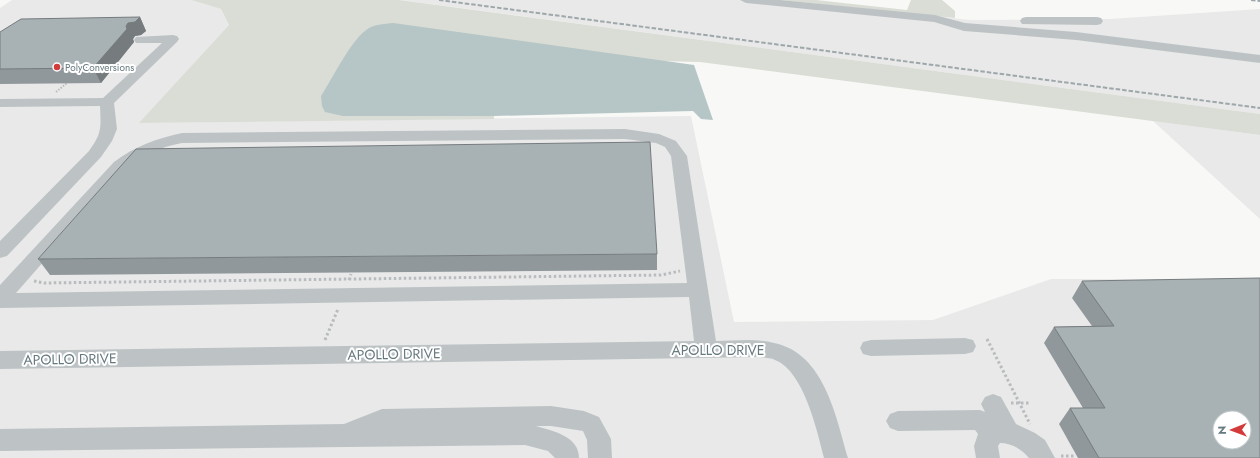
<svg xmlns="http://www.w3.org/2000/svg" width="1260" height="458" viewBox="0 0 1260 458" font-family="Jost,sans-serif">
<rect width="100%" height="100%" fill="#f8f8f6"/>
<path fill="#e9e9e9" fill-rule="evenodd" d="M12,0h179l30,9 8,16 -89,98 551,-7 43,206 199,-2 118,-41h209v179h-1260v-450zM1220,418h24v24h-24z
M400,0h379l191,20 140,-1 150,-10v105z
M1153,121l107,14v84z"/>
<path fill="#d9ddd5" d="M191,0h208l861,114v21l-560,-73 -39,-1 -318,55h151v3l-355,4 90,-98 -8,-16z
M779,0h37l91,10 4,-10h31l13,11v7z"/>
<path fill="#b6c5c6" d="M393,23l301,42 19,55 -12,-1 -8,-8 -199,5h-151l-18,-4 -3,-6 -1,-10c12,-18 30,-57 48,-68 7,-4 16,-4 24,-5z"/>
<g fill="none" stroke-linecap="round" stroke-linejoin="round">
<path stroke="#b8bcbe" stroke-width="2" stroke-dasharray="1.5 1.5" stroke-linecap="butt" d="M56,92l11,-9"/>
<path stroke="#b8bcbe" stroke-width="3" stroke-dasharray="2.5 2.5" stroke-linecap="butt" d="M349,280l2,-6
M34,281l10,2 617,-8 19,-4
M987,339l43,85
M325,340l13,-31
M1011,403h20
M1061,456h15"/>
<path fill="#bdc3c5" fill-rule="evenodd" d="M740,0h40l155,15 30,8 111,9 184,23v8l-184,-23 -112,-9 -30,-9 -188,-19z
M1026,17h71l4,1 2,3 -2,3 -4,1 -75,-1 -2,-3 2,-3z
M173,35l4,1 2,3 -2,3 -63,61 3,26 -5,12 -11,16 -94,99 -7,2v-17l89,-90c13,-18 12,-23 11,-45l-100,1v-8l103,-1 59,-55h-26l-2,-3 2,-3z
M625,129l34,5 17,7 11,15 29,185c19,0 39,-3 58,2 50,10 62,73 74,115h-24c-7,-27 -20,-87 -49,-98 -4,-2 -10,-2 -15,-3l-760,12v-18l694,-10 -5,-44 -689,11v-23l114,-123c21,-16 42,-23 68,-29zM625,139l31,4 9,4 6,9 16,127 -671,10 110,-125c17,-13 34,-21 56,-25z
M965,338l8,2 3,6 -3,6 -8,2 -94,2 -8,-2 -3,-6 3,-6 8,-2z
M993,394l8,3 15,27 19,9 10,7 10,18h-26c-7,-9 -18,-15 -29,-15l-2,3 2,12h-24l-2,-12 4,-12 -3,-4 -77,1 -8,-3 -4,-7 4,-7 8,-3 82,-1 5,2 -4,-8 4,-7z
M551,406l33,5 15,6 12,22 1,19h-24l-1,-18 -4,-9 -32,-5h-15c17,5 43,10 43,32h-24l-7,-7 -23,-6 -525,6v-22l344,-5 38,-15z"/>
<path stroke="#9ea7aa" stroke-width="2" stroke-dasharray="4.5 2" stroke-linecap="butt" d="M439,0l821,108
M1251,0l9,1"/>
</g>
<path fill="#90989b" d="M140,17l6,14 -5,4 -6,1 -2,3 1,3 -33,41 -101,1v-52z
M657,254v16l-607,5 -12,-16z
M1082,281l178,177h-182l-19,-34 11,-16h13l-39,-65 10,-16 38,-1 -20,-28z"/>
<path fill="#767c7e" d="M140,17l6,14 -5,4 -6,1 -2,3 1,3 -33,41 -8,-15 35,-45z"/>
<path fill="#a8b1b4" stroke="#767c7e" fill-rule="evenodd" d="M140,17l-5,5 -7,1 -2,3 1,3 -34,39 -93,1v-37l21,-13z
M650,142l7,112 -619,5 98,-110z
M1260,278v180h-161l-29,-50h35l-51,-81 60,-1 -32,-45zM1220,418h24v24h-24z"/>
<circle fill="#d33b3b" stroke="#fff" stroke-width="1.5" cx="57" cy="67" r="4"/>
<g text-anchor="middle" stroke-width="4" stroke-linejoin="round" paint-order="stroke">
<g font-size="10" fill="#66797e" stroke="#fff" text-anchor="start">
<text x="65" y="71">PolyConversions</text>
</g>
<g font-size="14" fill="#66797e" stroke="#fff">
<text x="718" y="355">APOLLO DRIVE</text>
<text transform="translate(394 354) rotate(-1)" y="5">APOLLO DRIVE</text>
<text transform="translate(70 359) rotate(-1)" y="5">APOLLO DRIVE</text>
</g>
</g>
<g transform="translate(1232 430) rotate(269)"><circle r="19" fill="#ffffff" stroke="#c2c9cb"/>
<path d="M0-3L7 15L0 10L-7 15Z" fill="#d33b3b"/>
<text y="-6" font-size="11" font-weight="bold" text-anchor="middle" fill="#66797e">N</text>
</g>
</svg>
